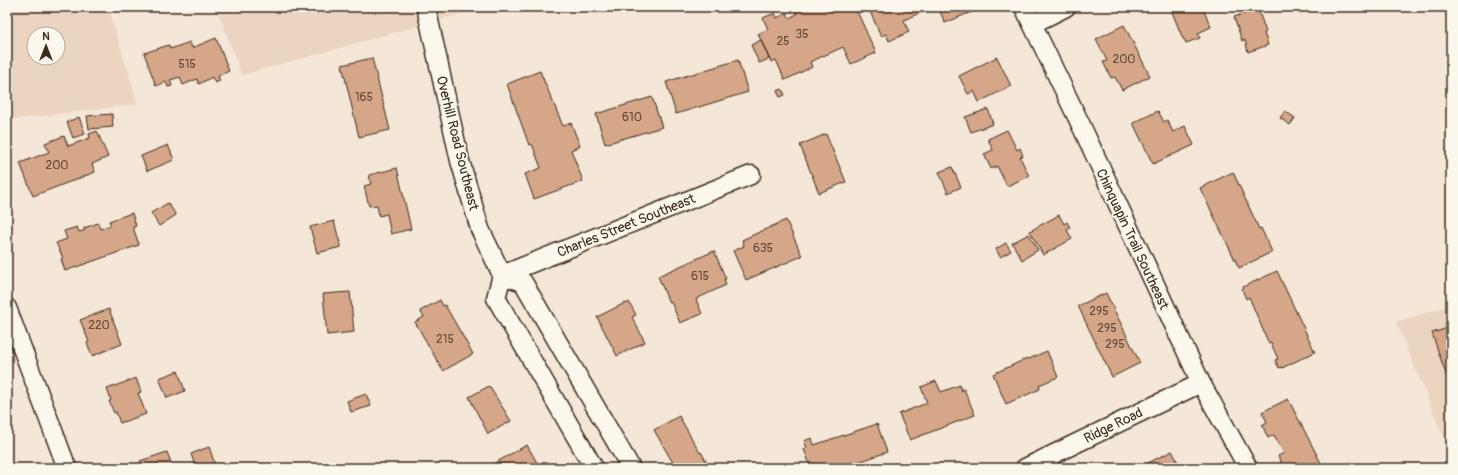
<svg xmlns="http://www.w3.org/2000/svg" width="1458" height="475" viewBox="0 0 1458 475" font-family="Pangolin,sans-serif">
<rect width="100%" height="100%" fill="#f4e7d8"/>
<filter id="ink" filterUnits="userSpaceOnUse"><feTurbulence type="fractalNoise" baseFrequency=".025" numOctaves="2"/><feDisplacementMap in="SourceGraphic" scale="8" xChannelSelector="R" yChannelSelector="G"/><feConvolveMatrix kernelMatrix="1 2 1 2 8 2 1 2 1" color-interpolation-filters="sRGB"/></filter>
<g filter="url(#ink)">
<path fill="#ebd4c0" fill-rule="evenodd" d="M7,7h101l30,97 -131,16zM34,34h24v24h-24z
M216,7h270l-244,68z
M1451,305v150l-55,-133z"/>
<path fill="#d6a688" stroke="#3b2a1e" d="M801,7h54l21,46 -25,11 -8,-17 -33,15 2,5 -27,13 -9,-20 -5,2 -13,-28 10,-5 -5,-11 12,-5 2,5 10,-5 2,5 8,-4 -2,-4z
M868,7h65l-29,13 5,12 -20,9 -3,-7 -5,2z
M938,7h38v3l-31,13z
M1170,7h32l9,20 -13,6 2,5 -14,5 -2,-4h-1z
M1258,9l8,23 -2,1 4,12 -20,7 -3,-12 -3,1 -8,-24z
M1124,25l26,51 -28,14 -7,-13 -4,1 -8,-16 4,-1 -11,-22z
M216,38l13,33 -11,5 2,5 -5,2 -3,-6 -13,7 -2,-5 -14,6 -3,-8 -10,3 2,6 -4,1 -2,-5 -10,4 -12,-33 25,-8 1,4 20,-7 2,6z
M761,40l8,19 -10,4 -8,-18z
M997,57l14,29 -32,16 -5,-11 -6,3 -9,-18z
M372,58l18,72 -31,7 -17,-72z
M738,60l10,32 -72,22 -10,-32z
M540,71l23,55 8,-3 9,23 -9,4 12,31 -49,18 -9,-25 16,-6 -9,-24 -3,1 -22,-61z
M782,89l3,6 -5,2 -3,-6z
M652,97l10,30 -57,17 -9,-30z
M988,109l5,15 -22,8 -6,-15z
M1158,111l6,11 3,-2 6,12 12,-6 9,19 -41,19 -20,-41z
M1285,111l10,7 -5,7 -10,-7z
M112,114l1,13 -24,2 -2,-13z
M79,117l6,17 -12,4 -6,-16z
M1007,130l10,20 3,-2 3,8 -3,1 9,19 -22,10 -10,-20 -6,3 -7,-15 9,-4 -5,-11z
M97,131l11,26 -16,7 3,8 -62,24 -13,-33 29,-11 -4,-9 19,-7 4,10 22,-8 -1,-4z
M826,134l20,48 -27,11 -19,-48z
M168,145l6,15 -27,11 -6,-15z
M952,167l9,20 -13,6 -9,-21z
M397,168l14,61 -20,5 -4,-20 -8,2 -2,-11 -8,1 -5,-20 7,-2 -2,-9z
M1233,172l26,57 2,-1 11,24 -33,16 -39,-80z
M168,203l8,12 -17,11 -8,-13z
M132,213l4,13 -3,1 6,18 -74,26 -4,-12 2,-1 -7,-15 11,-4 -3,-8 13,-4 2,5 6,-2 -1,-2 14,-5 2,6 11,-4 -2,-4z
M1059,215l5,9 3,-2 3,6 -3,2 5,9 -29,16 -13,-24z
M786,220l16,36 -56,24 -13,-29 11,-5 -2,-6z
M334,221l7,26 -24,6 -7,-26z
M1029,234l9,16 -16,10 -10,-17z
M1006,243l5,8 -11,6 -4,-8z
M714,251l12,28h-2l2,6 -30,14 6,15 -22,9 -9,-21 -2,1 -11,-27z
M1277,271l38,81 -33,16v-1l-3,1 -4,-8 3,-1 -7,-16 -2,1 -20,-47 -3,2 -4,-10 2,-1 -1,-1z
M350,292l4,40 -27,3 -4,-41z
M1106,293l34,70 -28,14 -34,-71z
M440,300l3,6 2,-1 28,49 -30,17 -28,-49 9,-5 -4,-6z
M629,302l7,13 -4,2 13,25 -28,14 -20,-39 28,-14 1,1z
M109,309l13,35 -30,12 -5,-13 2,-1 -9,-22z
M1451,327v62l-19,-56z
M1047,351l11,26 -19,8 1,4 -34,15 -13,-30 35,-16 1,1z
M178,371l7,20 -18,7 -8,-20z
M136,378l5,14 -3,1 8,21 -26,9 -4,-11 -2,1 -5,-12 2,-1 -4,-11z
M936,381l5,11 19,-7 2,6 2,-2 11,26 -65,25 -11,-26 28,-11 -6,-16z
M489,386l22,35 -23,13 -19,-37z
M366,394l5,12 -20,6 -4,-11z
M1288,399l33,64 -10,5h-19l-1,-3 -7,3 -6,-12 6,-3 -10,-18 -6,3 -6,-13 5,-3 -5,-10z
M679,416l21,37 1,-1 5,9 -11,7h-19l-22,-38z
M877,424l10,28 -45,16h-31l-7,-19 3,-1 -3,-7 8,-3 2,7z
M527,445l13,23h-45l-2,-4z
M209,447l7,20 -4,1h-16l-5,-14z
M1172,451l9,17h-33l-2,-4z
M167,452l6,16h-31l-2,-7z"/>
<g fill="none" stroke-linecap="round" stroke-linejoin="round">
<g stroke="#3b2a1e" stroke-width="21">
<path id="street" d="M426,7l34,154 20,68 22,46 -6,23 98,170
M1024,7l55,114 122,262 47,85
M1032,24l34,-17
M502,275l249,-100
M502,275l21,7 108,186
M7,308l60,160
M1025,468l176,-85"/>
</g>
<use href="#street" stroke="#fbf7ec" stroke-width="18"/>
</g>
</g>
<g text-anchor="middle" stroke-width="3.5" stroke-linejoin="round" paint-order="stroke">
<g font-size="12" fill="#624938">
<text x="802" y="38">35</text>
<text x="783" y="45">25</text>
<text x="1124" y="63">200</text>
<text x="187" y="68">515</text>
<text x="364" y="101">165</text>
<text x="632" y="121">610</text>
<text x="57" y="169">200</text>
<text x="763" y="252">635</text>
<text x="700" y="280">615</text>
<text x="1099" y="315">295</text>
<text x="99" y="329">220</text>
<text x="1107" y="332">295</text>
<text x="445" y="343">215</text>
<text x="1115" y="348">295</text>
</g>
<g font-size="14" fill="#3b2a1e" stroke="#fbf7ec">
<text transform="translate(458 143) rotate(76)" y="5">Overhill Road Southeast</text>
<text transform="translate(626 225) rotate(-22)" y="5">Charles Street Southeast</text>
<text transform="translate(1133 239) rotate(65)" y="5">Chinquapin Trail Southeast</text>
<text transform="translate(1113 425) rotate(-26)" y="5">Ridge Road</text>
</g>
</g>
<rect width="1458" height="475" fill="none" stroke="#fbf7ec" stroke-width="24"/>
<rect x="12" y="12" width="1434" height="451" fill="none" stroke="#3b2a1e" stroke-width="1.5" filter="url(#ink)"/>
<g transform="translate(46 46)"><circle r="19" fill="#fbf7ec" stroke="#aea59a"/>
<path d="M0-3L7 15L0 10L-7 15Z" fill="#3b2a1e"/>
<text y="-6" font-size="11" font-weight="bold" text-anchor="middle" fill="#3b2a1e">N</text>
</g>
</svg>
